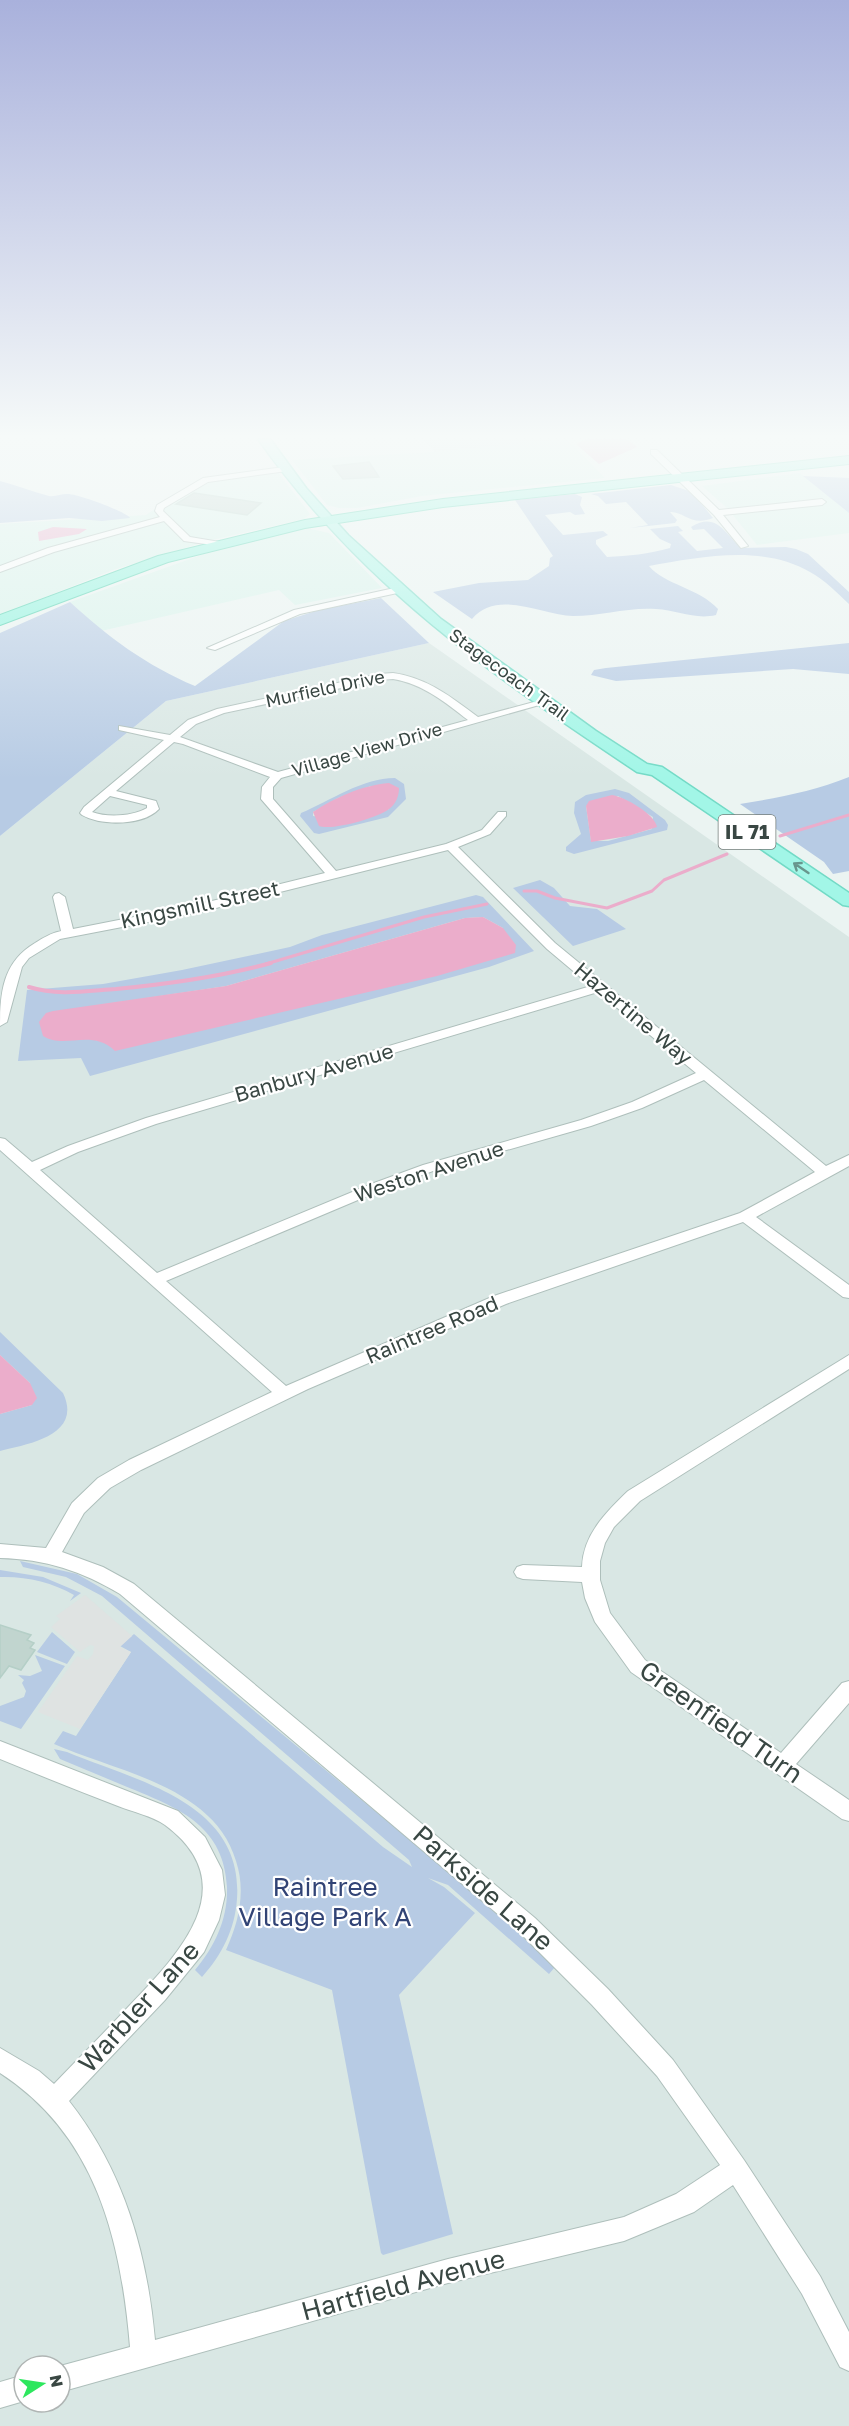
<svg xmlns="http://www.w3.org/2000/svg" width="849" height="2426" viewBox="0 0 849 2426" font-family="'Golos Text',sans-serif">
<rect width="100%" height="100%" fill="#ebf4f2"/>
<path fill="#d9e7e4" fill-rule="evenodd" d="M423,439h145l-133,13z
M429,643l420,294v1489h-849v-1590l166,-135zM24,2366h36v36h-36z"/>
<path fill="#d8f3eb" d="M567,439l38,39 -183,18 -65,12h-18l-12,-3 -35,-45 143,-8z
M274,467l36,47 -6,5 -96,22 -95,29 -113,45v-91l146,-9 55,-37z
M800,473l49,40v20l-92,12 -29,-36 -26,-23z
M306,528l23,5 53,55 -87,17 -16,-15 -178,41 -31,-29 159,-57z"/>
<path fill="#b7cbe4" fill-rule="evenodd" d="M803,476l46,2v35z
M0,481c16,4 33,11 49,15 6,1 12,-2 18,-2 9,-1 60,18 63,24l-28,3 -33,-3 -69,5z
M671,485l21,7 21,26c-22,9 -29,-7 -43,-6l7,8 -2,3 -45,5 18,-3 -22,-23 -20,2 -8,-8 -7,-2z
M575,494l7,3 -2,8 5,9 -10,1 -5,-3 -25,3 18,20 40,-4 5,4 -12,5v4l11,13c21,-1 42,-3 63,-9l1,-4 -11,-5 -10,-10 28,-3 5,5 -5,1 19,19 26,-3 -19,-19 -11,1 -2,-3c26,-16 34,7 50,21l45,-1 10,2 12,5 41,38v12c-13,-12 -24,-24 -39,-32 -47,-28 -111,-15 -161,-6 16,19 50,22 69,43l-2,6c-21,5 -39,-5 -60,-6 -28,-2 -55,7 -83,7 -29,0 -76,-28 -101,3l-39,-27 46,-9 49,-3 21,-14 1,-8 3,-2 -38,-56z
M381,598l48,45 -263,58 -166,135v-203l70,-31c38,35 77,64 125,84l89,-65 35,-11z
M849,643v31l-56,-5 -177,12 -25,-6 3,-5 12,-2z
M849,777v94l-16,3 -9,-12 -84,-58c38,-6 74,-13 109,-27z
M395,778l9,6 2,15 -18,18 -69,17 -5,-1 -14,-17 1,-3c29,-12 61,-35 94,-35zM371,786l18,23 -34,13 -42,-6v-4l25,-14z
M615,789l14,4 36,27 3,5 -1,5 -93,24 -8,-3v-4l15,-13 -7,-21 1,-11 11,-7zM618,796l35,21 -1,12 -44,12h-17l-5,-35z
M540,880l14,8 16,18 27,3 29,20 -53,17 -60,-58z
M476,895l7,2 51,54 -45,16 -399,109 -9,-18 -63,3 9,-71 76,-6 79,-14 108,-23 32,-12zM483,917l20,11 -396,115 -15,-4 2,-33 132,-20 239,-68z
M0,1332l63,61c20,42 -34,51 -63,58v-37l32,-9 -2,-22 -30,-28z
M20,1561l57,13 40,23 364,302 74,68 -6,7 -101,-89 -20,-7 16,9 31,26 -76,82 54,239 -70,21 -2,-2 -49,-263 -106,-40c13,-28 20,-59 10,-89 -22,-75 -119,-89 -182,-117l9,-13 13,5 55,-84 -11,-6 14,-12 249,213 29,20 -3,-7 -307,-264 -36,-19 -43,-10z
M0,1570l43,7 38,16 -11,8 4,-6c-22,-13 -49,-19 -74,-18z
M52,1632l23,20 -8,12 -30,-12z
M35,1655l30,11 -44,63 -21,-8v-15l24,-9 2,-6 -4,-8 2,-3 -6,-5 12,1 12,-5z
M54,1749l13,3c69,29 177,50 170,147 -2,30 -15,56 -35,78l-7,-7c20,-24 33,-51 32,-83 -3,-60 -46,-78 -95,-98 -24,-10 -48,-20 -72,-30z"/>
<path fill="#dfe3e2" d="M85,1595l47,41 -12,11 11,5 -51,77 -42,-17 39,-56 11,4 5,-6 1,-8 -4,-1 -10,7 -29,-25 9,-8 -4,-3z"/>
<path fill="#ebadcb" d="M586,439h41l10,8 -38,17 -23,-20z
M53,527l34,2 -8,5 -40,7 -1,-9z
M389,783l10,5c0,8 -3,16 -10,21 -11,9 -58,22 -70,17l-6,-14c21,-14 50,-27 76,-29z
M612,795c13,2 43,19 45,32l-29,9 -37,6 -5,-36 3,-5z
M483,917l20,11 13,17 -1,8 -78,23 -322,75c-24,-23 -50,-1 -72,-15l-4,-14 7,-9 7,-2 173,-25 239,-68z
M0,1355l30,28 7,15 -5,7 -32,9z"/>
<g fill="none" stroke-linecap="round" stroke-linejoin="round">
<path stroke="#ebadcb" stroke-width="3" d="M780,836l69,-21
M524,891h13l18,7 52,10 45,-17 12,-11 63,-26
M266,964l158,-47 63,-13"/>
<path stroke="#ebadcb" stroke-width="4" d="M29,987c29,9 57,4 87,2 53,-5 104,-12 155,-26"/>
</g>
<path fill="#c1d5cf" stroke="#b5cfc7" stroke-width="1.5" d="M369,462l10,15 -36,2 -10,-13z
M194,493l67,10 -14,12 -71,-11z
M0,1625l31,10 -4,5 7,3 -4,5 5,2 -14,20 -12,-4 -9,12z"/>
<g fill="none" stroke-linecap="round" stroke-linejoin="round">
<g stroke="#aebfbb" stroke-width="2">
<path id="minor" d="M651,450h6l62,60 103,-11 4,3 -4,3 -99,10 25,31 -7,2 -27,-33 -63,-61z
M284,467l4,2 -1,2 -79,11 -44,26 -1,3 27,26 30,5v4l-36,-5 -20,-20 -110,31 -54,20v-6l48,-18 112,-31 -5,-6 2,-6 46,-27z
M399,587l5,3 -2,2 -102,22 -85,36 -8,-2 87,-38z
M393,673c35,5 58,24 85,44l67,-18 5,3 -269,76 -8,9v12l63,72 110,-27 36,-14 16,-18h8v4l-16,18 -32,13 97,96 271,223 23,-11v11l-93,51 93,68v13l-6,-1 -100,-75 -237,82 -198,85 -167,81 -31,18 -26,25 -22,39 41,15 31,17 401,334 73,71 65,71 71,100 76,116 29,56v39l-9,-4 -38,-73 -69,-109 -39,27 -70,29 -176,42 -388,109v-26l70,-19c-9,-108 -34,-212 -130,-274v-25l39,23 15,13c25,-26 51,-52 76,-79 49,-51 116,-120 35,-180 -13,-9 -32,-13 -47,-19 -39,-15 -79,-31 -118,-47v-18l178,70 27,26 17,33 3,25 -6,25 -15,32 -39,48 -96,101c55,70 78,151 86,239l293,-81 176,-42 52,-23 44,-29 -63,-89 -65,-71 -73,-73 -399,-338c-38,-23 -75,-35 -120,-36v-14l46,4 26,-45 26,-25 31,-18 143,-68 -272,-242v-12l5,1 27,23 36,-16 78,-28 445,-132 -44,-37 -99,-99 -248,62 -140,27 -31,19 -7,9 -15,55 -7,4c0,-34 3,-64 35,-83 8,-5 16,-10 26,-12l-8,-34 2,-3 4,-1 6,4 8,32 127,-25 125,-31 -64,-74 1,-12 8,-10 -87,-33 -9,-2 -58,49 40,10 3,8c-16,17 -58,17 -77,6l-2,-2 4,-6 80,-67 -45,-10v-4l51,9 18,-15 29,-11 162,-35zM393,679c30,5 52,23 75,41l-190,52 -98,-35 16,-13 28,-11 155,-33zM110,796l37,9v3c-14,8 -39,10 -55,4zM598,992l98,81 -64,29 -51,18 -158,45 -49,18 -217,90 -117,-103 38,-18 78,-28zM704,1080l111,92 -75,41 -246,83 -208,90 -120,-105 218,-92 49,-18 158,-45 51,-18z
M849,1355v14l-209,132 -26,26 -9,16 -5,18v19l10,33 35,47 136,93 61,-70 7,-2v22l-53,61 53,36v21l-7,-2 -211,-147 -36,-50 -10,-24 -3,-16 -59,-3 -6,-2 -3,-5 3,-5 6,-2 59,2c1,-32 24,-55 46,-76z
M24,2375v26l-24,7v-26z"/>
</g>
<g stroke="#73dac6" stroke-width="3">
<path id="primary" d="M258,439h12l36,49 42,47 93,84 155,112 51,33 15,3 187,126v13l-6,-1 -191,-130 -15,-3c-147,-98 -275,-186 -379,-333z"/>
</g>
<g stroke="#48d0ad" stroke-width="2">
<path id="trunk" d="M849,456v8l-406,43 -138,21 -137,34 -168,63v-10l158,-59 147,-36 138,-21z"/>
</g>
<use href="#minor" fill="#fff" fill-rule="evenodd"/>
<use href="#primary" fill="#a2f6e7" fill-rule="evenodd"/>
<use href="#trunk" fill="#8df4de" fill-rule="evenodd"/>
</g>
<defs><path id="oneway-shaft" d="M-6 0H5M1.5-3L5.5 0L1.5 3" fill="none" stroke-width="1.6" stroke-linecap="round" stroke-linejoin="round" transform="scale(1.5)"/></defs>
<use stroke="#68968d" href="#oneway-shaft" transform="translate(801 868) rotate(-146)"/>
<linearGradient id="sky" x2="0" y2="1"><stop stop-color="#a9b1dc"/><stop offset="0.56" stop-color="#f6faf9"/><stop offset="1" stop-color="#f6faf9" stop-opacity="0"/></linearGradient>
<rect width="849" height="779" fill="url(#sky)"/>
<g text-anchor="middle" stroke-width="4.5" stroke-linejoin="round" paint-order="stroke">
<g font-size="18" fill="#394743" stroke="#fff">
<text transform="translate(509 675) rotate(36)" y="6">Stagecoach Trail</text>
<text transform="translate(325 689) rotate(-12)" y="6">Murfield Drive</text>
<text transform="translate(367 750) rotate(-16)" y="6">Village View Drive</text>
</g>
<rect fill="#fff" stroke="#747e7b" stroke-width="1.5" x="718.5" y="815" width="57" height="34" rx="4.5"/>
<g font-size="20" font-weight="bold" fill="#394743">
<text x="747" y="839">IL 71</text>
</g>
<g font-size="21" fill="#394743" stroke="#fff">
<text transform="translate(200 905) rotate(-12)" y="7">Kingsmill Street</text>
<text transform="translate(633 1014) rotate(40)" y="7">Hazertine Way</text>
<text transform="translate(314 1073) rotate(-16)" y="7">Banbury Avenue</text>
<text transform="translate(429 1172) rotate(-18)" y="7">Weston Avenue</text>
<text transform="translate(432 1330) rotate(-23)" y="7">Raintree Road</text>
</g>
<g font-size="26" fill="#394743" stroke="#fff">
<text transform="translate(721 1722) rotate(35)" y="9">Greenfield Turn</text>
<text transform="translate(483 1888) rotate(41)" y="9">Parkside Lane</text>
<text transform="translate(139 2007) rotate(-48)" y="9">Warbler Lane</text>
<text transform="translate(403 2285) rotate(-15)" y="9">Hartfield Avenue</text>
</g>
<g font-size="26" fill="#314375" stroke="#fff">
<text x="325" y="1896">Raintree<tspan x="325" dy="30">Village Park A</tspan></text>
</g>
</g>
<g transform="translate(42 2384) rotate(78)"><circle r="28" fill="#ffffff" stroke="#b0b5b4" stroke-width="1.5"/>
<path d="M0-4.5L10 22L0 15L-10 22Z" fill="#2ee75e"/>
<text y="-9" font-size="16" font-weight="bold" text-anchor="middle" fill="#394743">N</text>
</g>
</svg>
